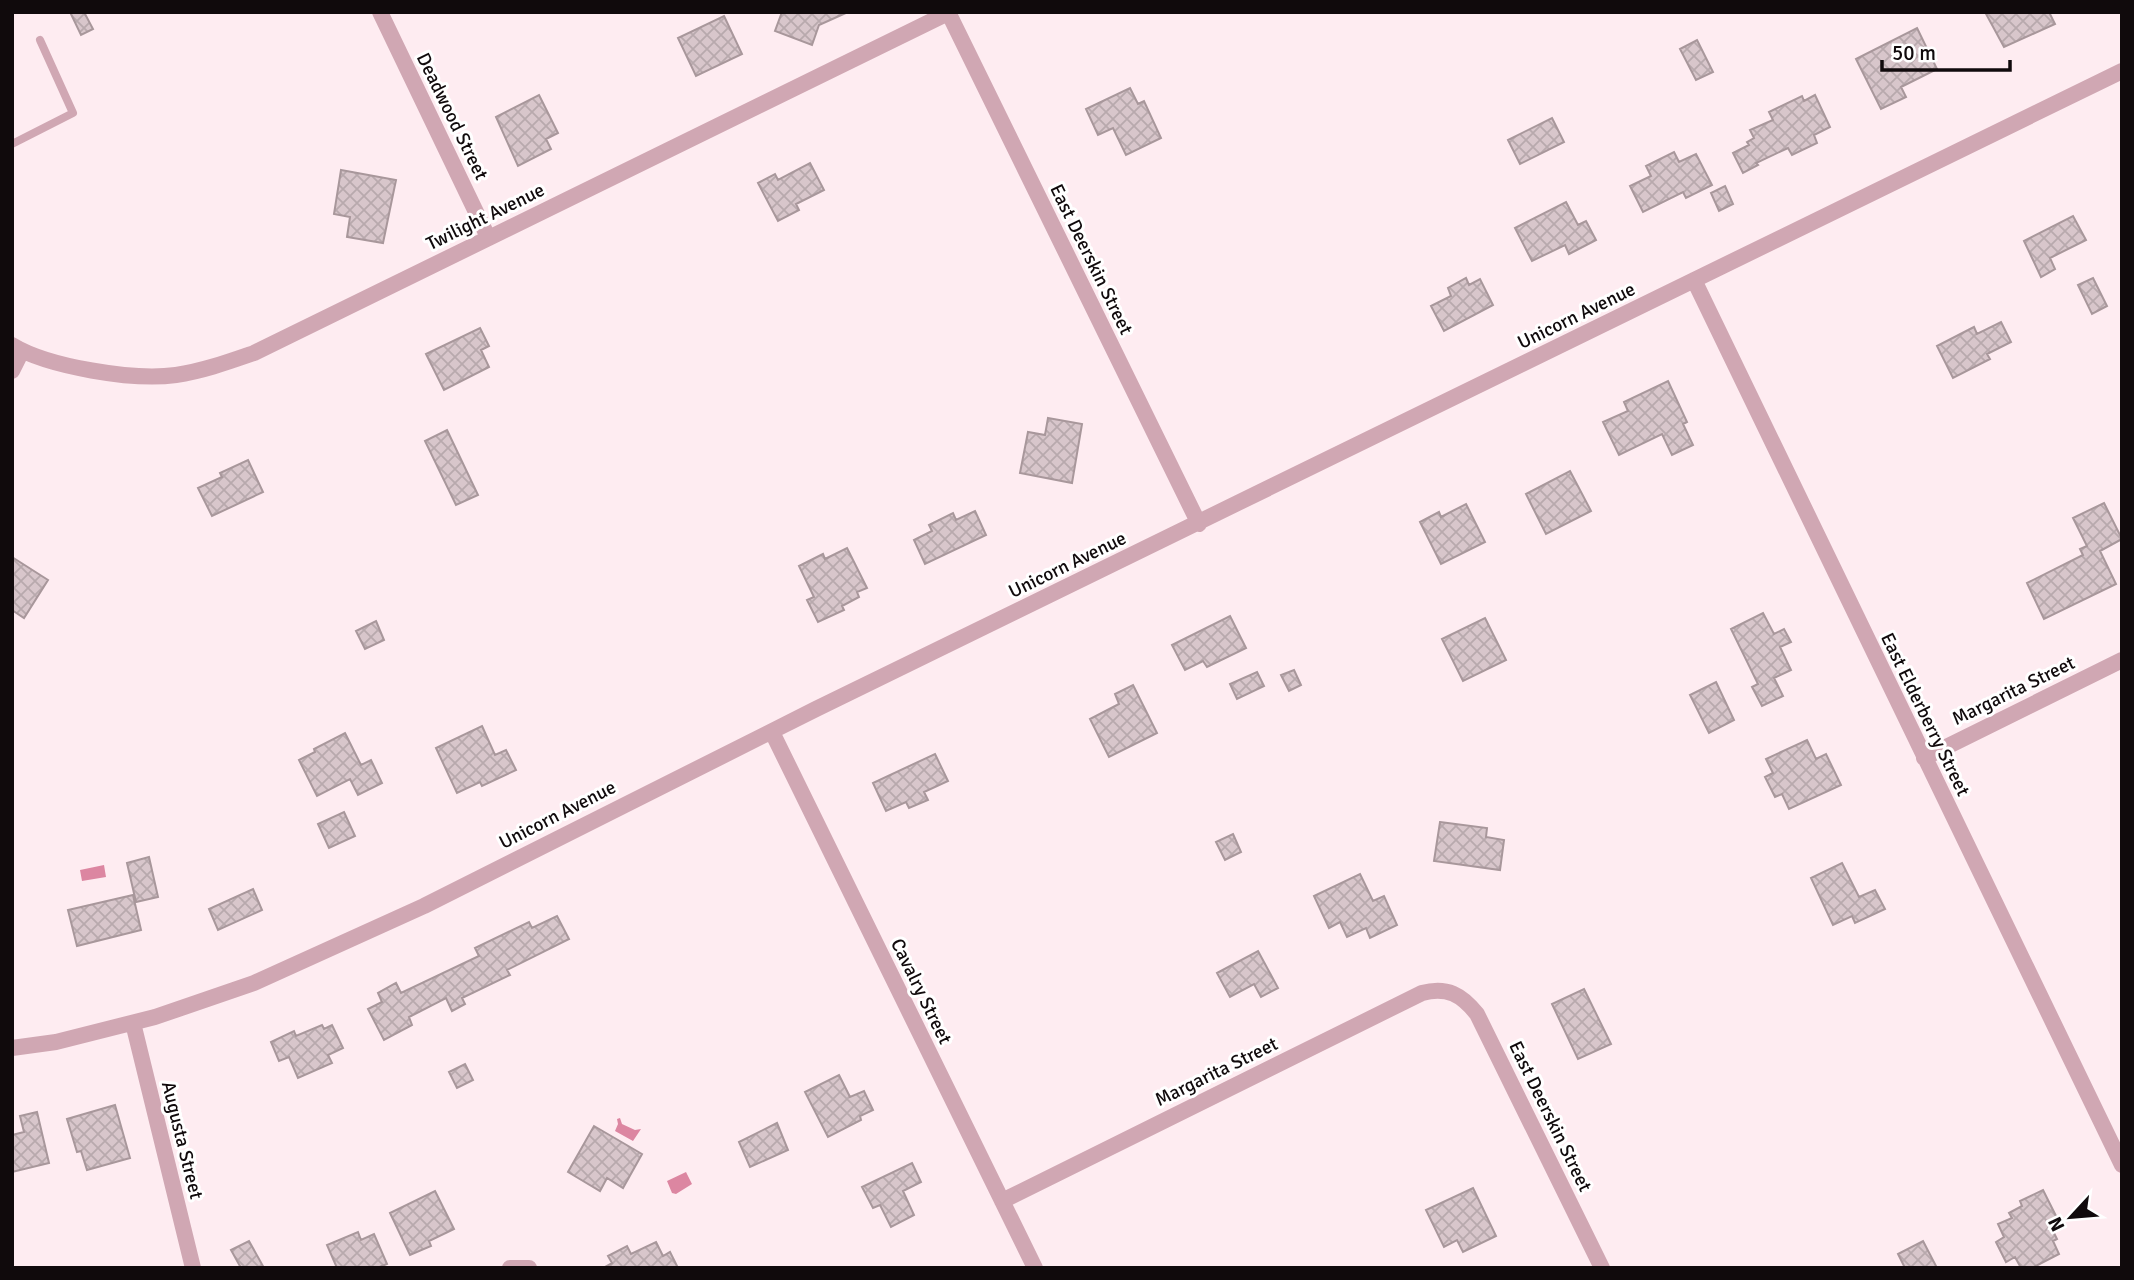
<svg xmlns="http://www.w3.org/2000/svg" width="2134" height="1280" viewBox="0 0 2134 1280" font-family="Signika,sans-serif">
<defs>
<pattern id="building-cross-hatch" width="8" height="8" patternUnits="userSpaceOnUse" patternTransform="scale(1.75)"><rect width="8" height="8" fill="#d8c6cb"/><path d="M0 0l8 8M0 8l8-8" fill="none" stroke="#b8a9ad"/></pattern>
</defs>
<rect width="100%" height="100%" fill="#feecf1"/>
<path fill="#dc86a1" d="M104,865l2,12 -24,4 -2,-11z
M620,1118l2,6 13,6 6,-1 -8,12 -18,-10 3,-7 -1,-5z
M686,1172l6,12 -16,10 -4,-1 -5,-12z"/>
<path fill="url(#building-cross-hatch)" stroke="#a8979b" stroke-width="2" d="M70,12h14l9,17 -12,6z
M782,12h66l-29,13 -7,20 -37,-14z
M1985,12h64l6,12 -51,23z
M724,16l18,38 -46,22 -18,-38z
M1917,28l20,41 -36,18 5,10 -25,12 -25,-50z
M1697,40l16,32 -17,8 -16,-31z
M1130,88l8,16 6,-3 17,37 -35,17 -13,-27 -15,7 -12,-26z
M539,95l19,38 -12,6 5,10 -33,17 -22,-49z
M1815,95l15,32 -16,8 3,8 -25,12 -4,-7 -32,15 2,2 -15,8 -10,-20 16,-8 -2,-3 7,-4 -4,-8 23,-10 -4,-8 33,-16 2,5z
M1552,118l12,24 -44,22 -12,-24z
M1674,152l5,10 17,-8 16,31 -26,13 -3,-6 -40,20 -13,-26 21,-10 -5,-10z
M810,163l14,27 -28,14 3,6 -21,11 -20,-38 17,-9 3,6z
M341,170l55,10 -13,63 -36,-6 3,-20 -16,-3z
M1725,186l8,18 -14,7 -8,-18z
M1566,202l12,23 8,-4 10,19 -27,14 -4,-9 -33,16 -17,-33z
M2073,216l13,24 -36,18 5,11 -14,8 -17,-36z
M1466,278l3,7 11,-6 13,26 -49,26 -13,-25 20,-10 -3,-8z
M2093,278l14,28 -15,8 -14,-29z
M2001,322l10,20 -24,12 3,5 -37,19 -16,-32 37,-19 3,7z
M480,328l9,18 -8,4 8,17 -45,23 -18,-36z
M1668,381l19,41 -4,2 10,21 -21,10 -10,-21 -43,21 -16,-33 25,-11 -4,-9z
M1048,418l34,6 -10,59 -52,-10 8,-41 17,3z
M447,430l31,65 -22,10 -31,-64z
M248,460l15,32 -51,24 -14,-28 24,-11 -2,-4z
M1570,471l21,40 -45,23 -20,-40z
M2104,503l18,36 -22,12 16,33 -72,35 -17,-36 56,-28 -3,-6 7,-3 -14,-28z
M1466,504l19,38 -44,22 -21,-42 19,-10 2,5z
M975,511l11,24 -61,29 -11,-24 18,-9 -3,-6 24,-12 3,7z
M847,548l20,40 -10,4 2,5 -17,9 2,4 -26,12 -11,-22 7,-3 -15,-31 24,-12 2,5z
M12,557l36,23 -24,38 -12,-8z
M1763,613l11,21 10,-5 7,13 -11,5 11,23 -17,8 9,18 -21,10 -10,-19 6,-3 -27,-55z
M1230,616l16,32 -39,19 -4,-6 -18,9 -13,-25z
M1485,618l21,42 -43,21 -21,-42z
M376,621l8,19 -19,9 -9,-18z
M1294,670l7,15 -12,6 -8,-16z
M1257,672l7,14 -27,13 -7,-15z
M1716,682l18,38 -25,13 -19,-38z
M1133,685l24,48 -48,24 -19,-38 29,-15 -4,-10z
M482,726l13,29 11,-5 10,20 -34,16 -2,-4 -23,11 -21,-45z
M345,733l16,32 10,-5 11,23 -24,12 -8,-16 -33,17 -18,-36 16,-8 -1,-3z
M1807,740l9,19 10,-5 15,31 -52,24 -7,-15 -7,3 -10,-20 8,-4 -7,-14z
M935,754l13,27 -24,11 4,8 -19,8 -3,-6 -20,9 -13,-28z
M344,812l11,24 -26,12 -11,-24z
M1440,822l47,6 -1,9 18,3 -4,30 -66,-9z
M1233,834l8,18 -16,8 -9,-18z
M149,857l9,40 -22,5 -9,-39z
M1842,863l17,34 16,-7 10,19 -30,14 -3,-7 -19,9 -22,-47z
M1360,874l13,27 11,-5 13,29 -27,13 -4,-10 -19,9 -7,-15 -11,6 -15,-32z
M253,889l9,21 -44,20 -9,-21z
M133,895l8,35 -64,16 -9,-36z
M557,916l12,23 -62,31 3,5 -48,23 3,6 -13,7 -6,-13 -37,19 3,8 -28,15 -16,-31 14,-7 -4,-9 18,-10 5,10 78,-37 -4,-8 54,-26 3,6z
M1258,951l20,37 -17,9 -7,-13 -24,13 -13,-24z
M1584,989l27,55 -33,15 -26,-55z
M322,1025l2,4 8,-4 11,23 -15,7 4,8 -34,15 -9,-21 -10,4 -8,-19 23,-11 2,5z
M465,1064l8,16 -16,8 -8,-16z
M839,1075l11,22 14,-6 9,19 -13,6 1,4 -33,17 -23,-45z
M115,1105l15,53 -43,12 -6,-19 -4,1 -10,-33z
M37,1112l12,51 -37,9v-37l12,-3 -4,-16z
M777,1123l11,27 -38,17 -11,-25z
M594,1126l48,28 -19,34 -16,-10 -7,13 -32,-19z
M912,1163l9,19 -18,9 11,24 -23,12 -11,-22 -7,3 -11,-21z
M1473,1188l23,48 -33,16 -6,-12 -13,7 -18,-37z
M2043,1190l14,28 -8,5 8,16 -4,2 6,13 -27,14h-11l-6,-11 -9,5 -10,-20 8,-5 -6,-13 14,-6 -3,-5 13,-7 -2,-5z
M435,1191l19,38 -25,12 2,5 -21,9 -20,-42z
M358,1232l3,8 13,-6 13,30 -10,4h-40l-10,-23z
M249,1241l15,27h-23l-10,-18z
M1923,1241l14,27h-32l-7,-14z
M656,1242l7,14 7,-4 8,16h-75l9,-5 -4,-7 19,-10 4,8z"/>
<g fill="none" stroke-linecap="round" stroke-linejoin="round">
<path stroke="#d0a7b3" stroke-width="8" d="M12,144l61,-31 -33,-73"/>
<path stroke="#d0a7b3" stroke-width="16" d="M380,12l108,225
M948,12l251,512
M1694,280l428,885
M12,345c36,22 122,36 164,30 27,-4 52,-13 78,-22l696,-341
M12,371l10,-20
M772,732l263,536
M1924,758l198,-98
M133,1023l60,245
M12,1048l44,-6 99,-25 99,-34 170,-77 392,-197 1306,-638
M1002,1201l420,-208c25,-7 40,2 55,21l125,254
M510,1268h19"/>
</g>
<g text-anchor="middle" stroke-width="6" stroke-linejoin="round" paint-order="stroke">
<g font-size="19" fill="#100a0c" stroke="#fff">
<text transform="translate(453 116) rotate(64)" y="7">Deadwood Street</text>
<text transform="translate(485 216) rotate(-26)" y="7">Twilight Avenue</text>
<text transform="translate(1092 259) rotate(64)" y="7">East Deerskin Street</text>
<text transform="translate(1576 315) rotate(-26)" y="7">Unicorn Avenue</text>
<text transform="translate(1067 564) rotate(-26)" y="7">Unicorn Avenue</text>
<text transform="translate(2013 690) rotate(-26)" y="7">Margarita Street</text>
<text transform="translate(1926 714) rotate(64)" y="7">East Elderberry Street</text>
<text transform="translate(557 814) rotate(-27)" y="7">Unicorn Avenue</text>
<text transform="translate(922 991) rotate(64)" y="7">Cavalry Street</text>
<text transform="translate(1216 1071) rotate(-26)" y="7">Margarita Street</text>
<text transform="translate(1551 1116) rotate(64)" y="7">East Deerskin Street</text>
<text transform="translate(183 1140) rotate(76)" y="7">Augusta Street</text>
</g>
</g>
<rect width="2134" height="1280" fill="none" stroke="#100a0c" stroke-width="28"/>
<g transform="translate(2071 1217) rotate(244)" stroke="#ffffff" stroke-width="5" paint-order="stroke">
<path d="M0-5L12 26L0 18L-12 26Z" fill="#100a0c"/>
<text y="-10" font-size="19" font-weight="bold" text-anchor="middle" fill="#100a0c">N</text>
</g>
<path d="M1882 60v10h128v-10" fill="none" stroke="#100a0c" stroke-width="3.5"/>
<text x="1892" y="60" font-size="21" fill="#100a0c" stroke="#ffffff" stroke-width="5" paint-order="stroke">50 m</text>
</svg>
